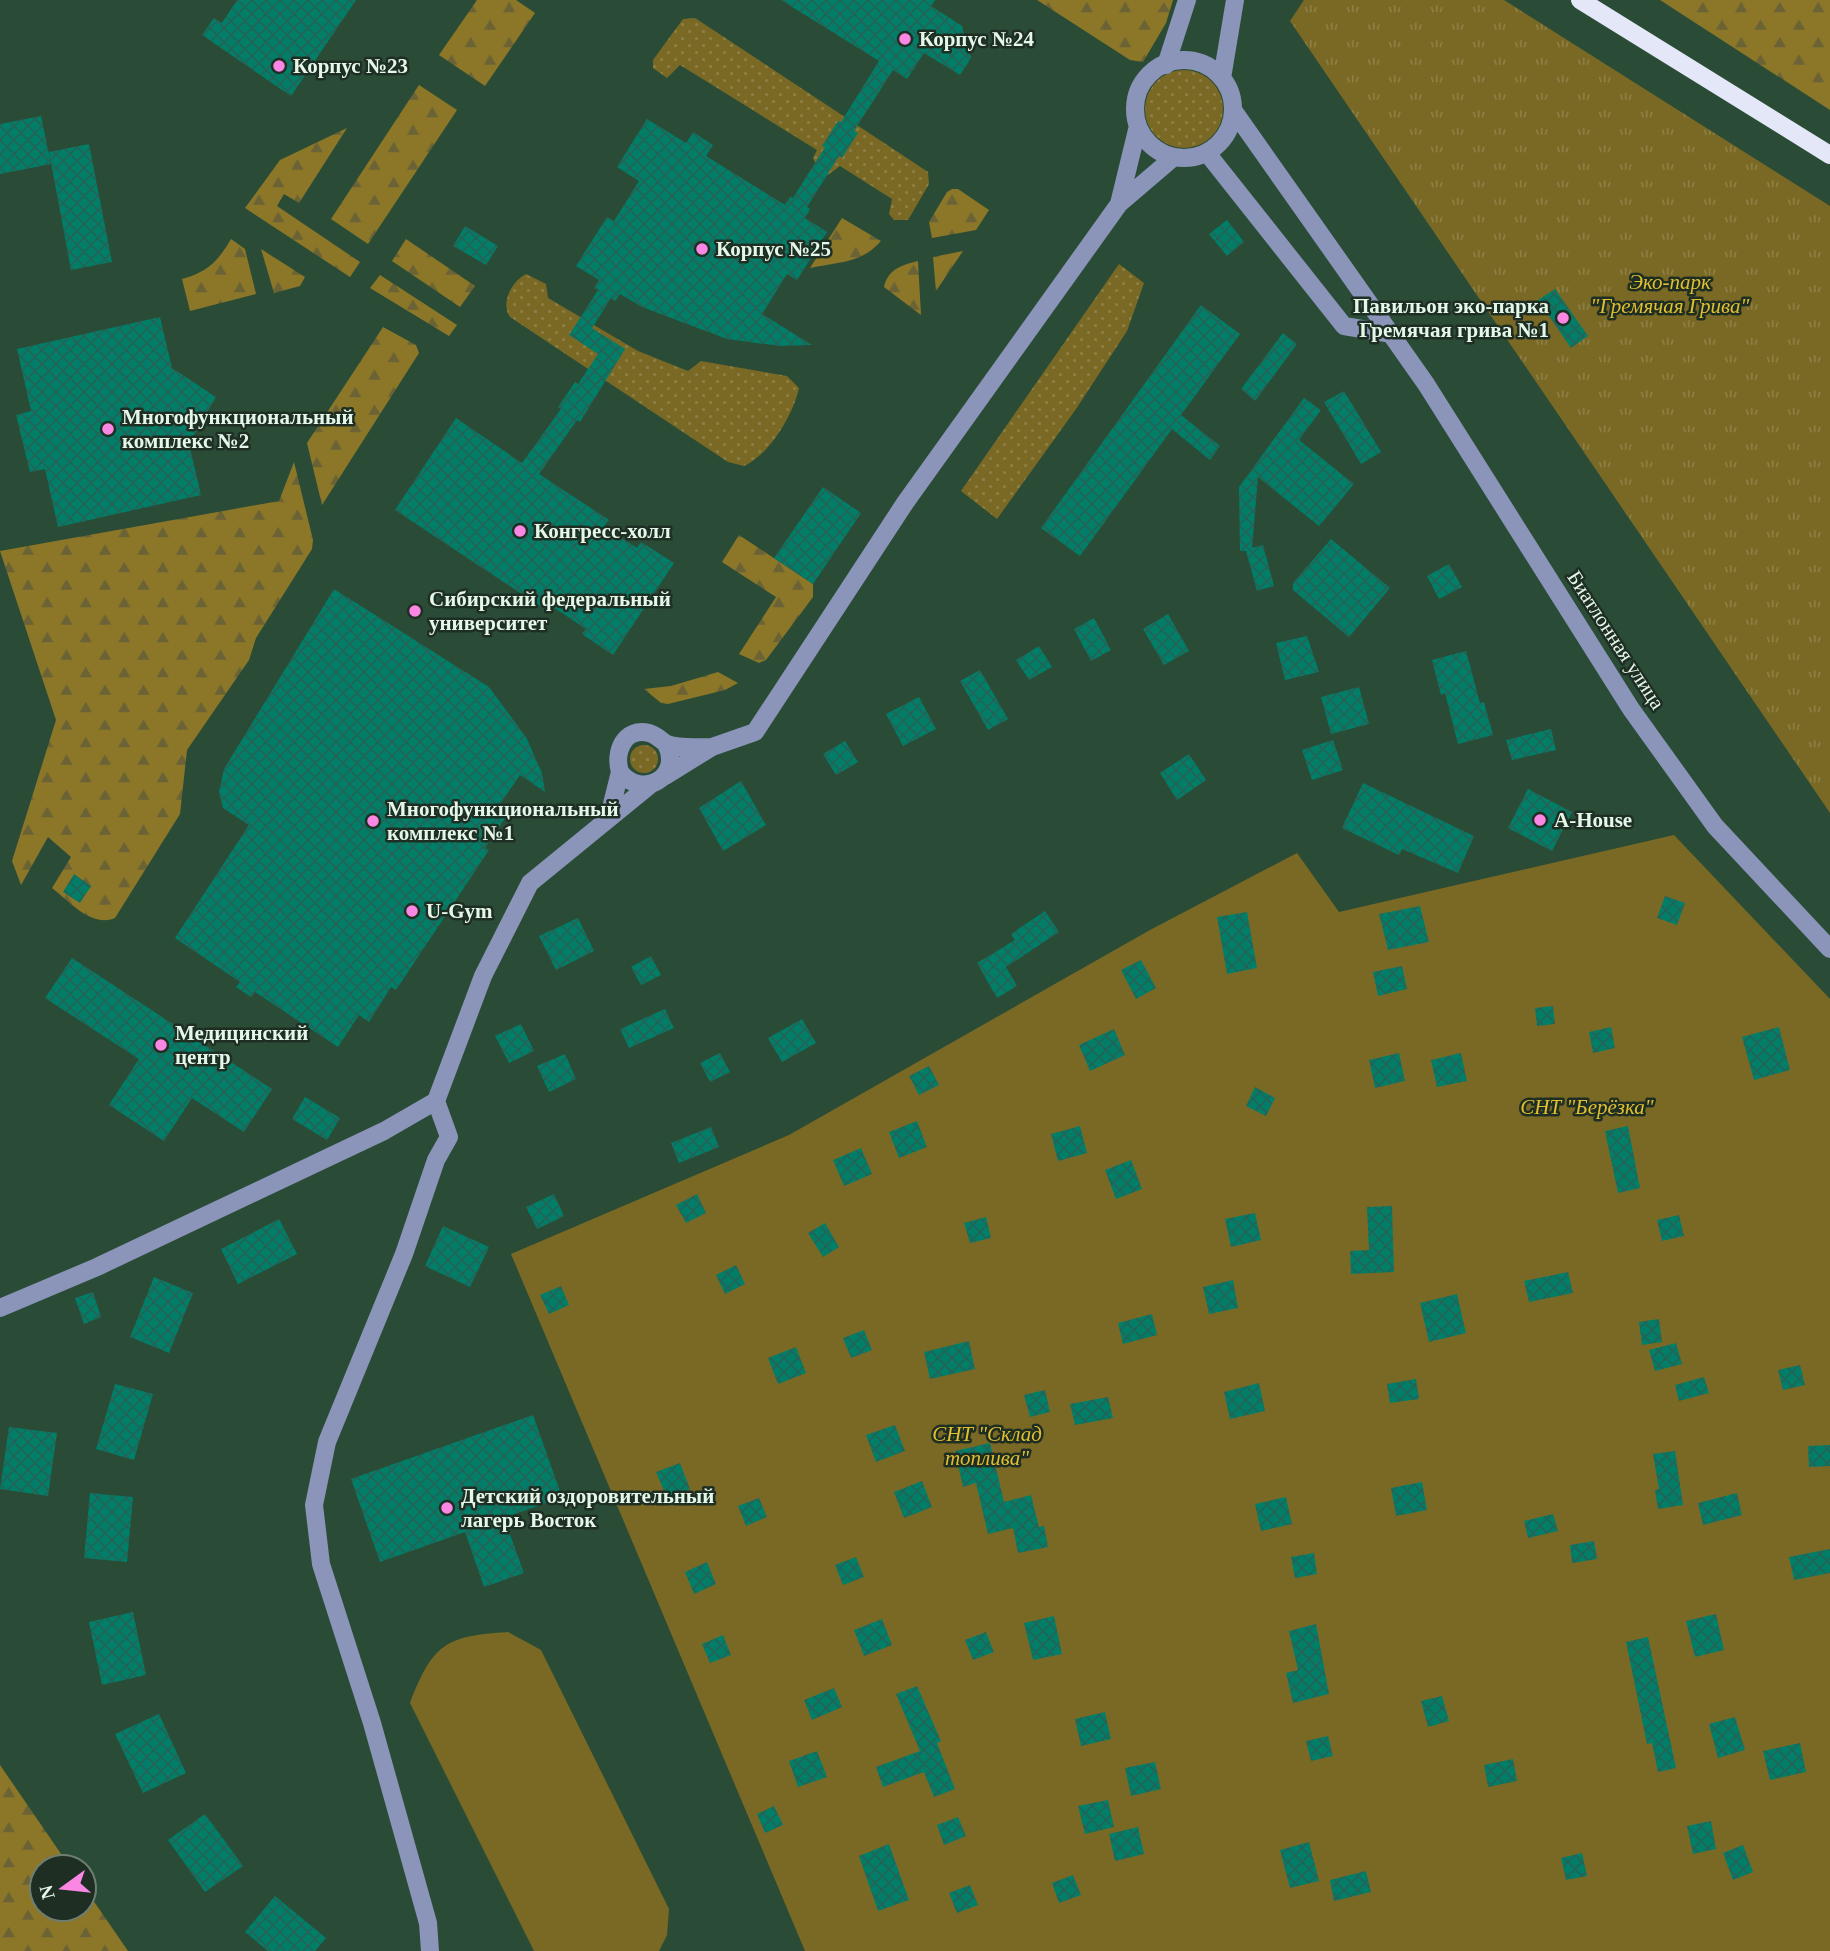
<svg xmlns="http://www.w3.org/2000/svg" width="1830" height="1951" viewBox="0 0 1830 1951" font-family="Georgia,serif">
<defs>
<pattern id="grass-dots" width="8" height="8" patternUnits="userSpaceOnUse" patternTransform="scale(1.75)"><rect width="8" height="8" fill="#7a6924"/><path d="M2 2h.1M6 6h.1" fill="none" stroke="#8d7f44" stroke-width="1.8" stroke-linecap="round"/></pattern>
<pattern id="forest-firs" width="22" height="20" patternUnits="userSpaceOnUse" patternTransform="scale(1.75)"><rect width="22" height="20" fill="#8b7727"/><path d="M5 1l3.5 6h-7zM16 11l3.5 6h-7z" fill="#6b6335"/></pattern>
<pattern id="park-tufts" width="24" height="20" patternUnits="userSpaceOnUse" patternTransform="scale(1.75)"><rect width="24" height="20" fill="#7a6924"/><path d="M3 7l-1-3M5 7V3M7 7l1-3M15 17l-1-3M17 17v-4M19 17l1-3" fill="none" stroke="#8d7f44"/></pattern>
<pattern id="building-cross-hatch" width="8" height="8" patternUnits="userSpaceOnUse" patternTransform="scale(1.75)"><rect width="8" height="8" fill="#007e68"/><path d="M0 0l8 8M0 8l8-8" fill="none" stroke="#226457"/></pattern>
</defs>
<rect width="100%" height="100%" fill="#2a4c36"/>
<path fill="url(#grass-dots)" d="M695,18l233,154 1,12 -21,36h-14l-5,-6 3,-15 -52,-33 -12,9 -8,-2 -7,-15 4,-8 -137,-85 -13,13 -14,-10v-8l30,-41z
M1145 109a39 39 0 1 1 78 0a39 39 0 1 1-78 0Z
M1119,264l25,19 -17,48 -51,78 -79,110 -36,-28z
M526,274l20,10 2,14 90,53 50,20 13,-10 86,15 12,12c-6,27 -29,66 -55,78l-16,-4 -218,-145c-10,-14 2,-36 16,-43z
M630 759a14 14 0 1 1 28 0a14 14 0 1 1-28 0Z"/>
<path fill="url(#forest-firs)" d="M477,0h39l19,13 -50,73 -46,-31z
M1037,0h136l-7,23 -23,39 -13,-2z
M1660,0h170v110z
M419,85l38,25 -89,134 -37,-25z
M347,128l-48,75 -15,-9 -7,12 83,56 -10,15 -105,-69 35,-48z
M952,189h6l31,21 -13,20 -44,8 -3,-16 18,-30z
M842,218l39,23c-20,23 -44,21 -71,27z
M231,239l14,10 11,45 -66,17 -8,-32c26,-7 36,-18 49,-40z
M406,239l69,47 -15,21 -68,-46z
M261,249l44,28 -5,9 -26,7z
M963,251l-27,40v1l-3,-35z
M918,261l3,54 -37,-28c4,-18 18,-22 34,-26z
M380,275l77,50 -8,11 -79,-48z
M383,327l33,18 3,8 -97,152 -15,-62z
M294,462l19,78 -1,9 -56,89 -7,22 -62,90 -7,64 -65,104c-23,10 -45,-16 -63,-30l19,-31 -23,-20 -27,48 -9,-24 44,-141 -56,-169 279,-50z
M739,535l74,49v13l-47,63 -7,3 -20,-9 37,-57 -54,-35z
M718,672l20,11 -13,7 -57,14 -7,-1 -17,-14 27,-3z
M0,1765l70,102h-28v42h42v-22l44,64h-128z"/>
<path fill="url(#park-tufts)" d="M1304,0h200l326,206v607l-540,-792z"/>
<path fill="#7a6924" d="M1674,835l156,164v952h-1025l-294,-697 278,-119 361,-205 147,-77 42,59z
M508,1632l33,18 128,259 -2,26 -8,16h-125l-124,-248c23,-59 35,-67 98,-71z"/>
<path fill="url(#building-cross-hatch)" d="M237,0h119l-65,96 -89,-61 12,-17 8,5z
M781,0h154l-4,6 31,20 9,32 -11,17 -36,-22 -17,26 -14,-9 -39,61 4,2 -16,25 -3,-2 -32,51 3,2 -5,9 22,14 -30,48 -10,-6 -25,40 50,31 -32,1 -53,-7 -85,-32 -22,-13 -5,7 -4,-3 -19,30 33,21 -45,73 -3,-2 -38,54 70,46 -5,6 33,22 4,-6 33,21 -61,92 -31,-21 4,-5 -33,-22 -4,5 -154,-102 61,-92 66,45 39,-54 -3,-2 17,-25 3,2 20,-30 -29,-19 29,-45 -4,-2 5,-8 -23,-14 31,-49 7,4 25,-40 -22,-14 30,-48 39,24 7,-11 20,13 -7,11 79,49 5,-8 3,1 32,-51 -3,-1 16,-25 3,1 38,-61z
M41,116l10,48 -51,10v-50z
M89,144l23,118 -41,8 -22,-118z
M1227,220l17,22 -17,14 -18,-22z
M465,226l33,20 -12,19 -33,-19z
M1555,289l33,47 -17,12 -33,-48z
M1201,305l39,29 -59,81 39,31 -10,14 -38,-31 -92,127 -39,-28z
M160,317l12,51 44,29 -27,47 12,51 -143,32 -13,-58 -15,3 -14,-57 15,-4 -14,-62z
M1283,333l14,11 -42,57 -14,-12z
M1344,391l37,61 -20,12 -37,-62z
M1304,398l17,12 -22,30 55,44 -35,42 -61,-49 -6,71 11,-3 11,41 -17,5 -11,-40h-6l-1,-64z
M823,487l38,26 -48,71 -39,-26z
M1331,539l59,49 -41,49 -56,-47v-7z
M1449,564l13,23 -23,12 -12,-23z
M334,589l155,98 37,50 16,36 3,19 -25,-17 -24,35 10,7 -21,31 4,2 -93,140 -5,-3 -22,35 -10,-7 -21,32 -83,-55 -4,5 -15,-10 4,-5 -65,-44 74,-113 -26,-17 -4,-16 5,-23z
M1168,614l21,37 -25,14 -21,-36z
M1094,618l17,32 -20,11 -17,-32z
M1307,636l12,36 -34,8 -9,-37z
M1039,646l13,21 -23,13 -13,-20z
M1466,651l14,52 4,-1 9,33 -35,9 -13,-51 -4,2 -9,-35z
M980,670l28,49 -20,11 -28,-49z
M1359,687l10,37 -38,10 -10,-37z
M919,697l17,32 -33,17 -17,-32z
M1551,729l5,21 -44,10 -6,-20z
M1333,740l10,30 -31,10 -10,-30z
M845,741l13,21 -22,13 -13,-21z
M1189,754l17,26 -29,20 -17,-27z
M741,781l25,44 -43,26 -24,-43z
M1363,783l111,53 -16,37 -56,-24 -3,6 -57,-27z
M1528,789l44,23 -20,39 -44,-23z
M74,874l17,12 -11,17 -17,-11z
M1665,896l20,7 -8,22 -20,-7z
M1420,906l9,36 -41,8 -9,-36z
M1045,911l14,21 -53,35 11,19 -20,12 -20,-35 38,-23 -4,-6z
M1247,912l10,56 -30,6 -10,-57z
M578,918l16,33 -38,19 -17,-34z
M651,956l10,19 -20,10 -10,-18z
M72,958l200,131 -28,43 -52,-34 -28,43 -55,-36 30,-46 -94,-61z
M1141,960l15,28 -20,11 -15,-29z
M1402,966l5,23 -29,7 -5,-24z
M1553,1006l2,18 -18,2 -2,-18z
M665,1009l9,19 -45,20 -9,-19z
M802,1019l14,24 -34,19 -14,-24z
M521,1024l13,27 -25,12 -14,-27z
M1611,1027l4,21 -22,5 -4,-21z
M1779,1027l11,43 -36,10 -12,-43z
M1114,1029l11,26 -35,16 -11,-26z
M720,1053l10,19 -20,10 -10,-19z
M1399,1053l6,28 -30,7 -6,-28z
M1461,1053l6,28 -30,6 -6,-27z
M565,1054l11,25 -27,13 -12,-26z
M929,1066l10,19 -20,10 -10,-19z
M1255,1087l20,11 -9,18 -20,-10z
M305,1097l35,21 -13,22 -35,-21z
M917,1121l10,26 -28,11 -10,-26z
M1080,1126l7,27 -29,8 -7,-27z
M1628,1126l12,62 -22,5 -13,-62z
M711,1127l8,20 -40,16 -8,-20z
M861,1148l11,26 -28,12 -11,-26z
M1131,1160l11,29 -26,10 -11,-29z
M554,1194l10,22 -27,13 -11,-22z
M697,1194l9,19 -20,10 -10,-18z
M1392,1206l2,66 -43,2 -1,-23 19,-1 -2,-43z
M1255,1213l6,27 -30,7 -6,-28z
M1679,1215l5,21 -22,5 -5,-21z
M986,1217l5,21 -21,5 -6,-20z
M279,1219l18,35 -59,30 -17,-35z
M825,1223l14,24 -16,10 -15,-24z
M443,1226l46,21 -19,40 -45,-21z
M736,1265l9,19 -20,10 -9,-19z
M1568,1272l5,21 -44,9 -5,-21z
M154,1277l39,16 -24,60 -39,-16z
M1233,1280l5,28 -29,6 -6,-27z
M561,1286l8,19 -20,9 -9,-19z
M93,1292l8,25 -17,7 -9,-26z
M1457,1294l9,39 -37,9 -9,-39z
M1152,1314l5,21 -34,9 -5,-21z
M1659,1319l3,23 -20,3 -3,-23z
M864,1330l8,20 -21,8 -8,-20z
M969,1341l6,28 -45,10 -6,-27z
M1676,1343l6,21 -27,7 -6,-21z
M796,1347l10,26 -28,11 -10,-26z
M1800,1365l5,20 -22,5 -5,-20z
M1704,1377l5,16 -30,8 -4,-16z
M1416,1379l3,20 -29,4 -3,-19z
M1259,1383l6,28 -35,8 -6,-27z
M115,1384l38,10 -19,66 -38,-11z
M1045,1390l5,22 -20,5 -6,-22z
M1108,1397l5,21 -38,7 -5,-21z
M533,1415l29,82 -58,21 20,55 -40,14 -19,-55 -85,30 -29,-83z
M895,1425l10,26 -29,11 -10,-27z
M9,1427l48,6 -9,63 -48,-7z
M990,1443l14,59 27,-7 8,32 5,-1 4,21 -30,6 -5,-25 -25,6 -12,-51 -13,4 -8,-36z
M1830,1445v21l-21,1 -1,-21z
M1675,1451l8,54 -25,4 -3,-19 4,-1 -6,-35z
M680,1463l10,26 -23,9 -11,-26z
M922,1481l10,26 -28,11 -10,-26z
M1422,1482l5,28 -31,6 -5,-28z
M90,1493l43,4 -6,65 -43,-4z
M1737,1493l5,22 -39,10 -5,-22z
M1286,1497l6,27 -31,7 -6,-27z
M759,1498l8,19 -21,9 -8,-20z
M1553,1514l5,17 -30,7 -4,-17z
M1594,1541l3,18 -25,4 -2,-18z
M1830,1549v24l-36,7 -5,-23z
M1314,1553l3,21 -22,4 -4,-21z
M856,1557l8,20 -21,8 -8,-20z
M707,1562l9,22 -22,10 -9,-22z
M133,1612l13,63 -44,10 -13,-63z
M1716,1614l8,36 -29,7 -9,-36z
M1054,1616l8,38 -29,6 -9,-37z
M882,1619l10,26 -28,11 -10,-26z
M1316,1624l13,70 -36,9 -7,-30 12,-3 -9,-39z
M986,1632l8,20 -21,8 -8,-20z
M723,1635l8,20 -21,8 -8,-19z
M1648,1637l28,131 -18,4 -6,-29 -5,1 -21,-102z
M917,1686l24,55 -4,2 18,46 -21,8 -10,-25 -41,15 -7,-20 44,-16 -24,-57z
M834,1688l8,19 -30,13 -8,-20z
M1442,1696l7,25 -21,6 -7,-26z
M1105,1712l6,27 -30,7 -6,-27z
M159,1714l27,59 -43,20 -28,-59z
M1735,1717l10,33 -27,8 -9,-34z
M1328,1736l5,20 -22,5 -5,-20z
M1800,1743l6,29 -36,8 -7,-29z
M817,1751l10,26 -29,10 -9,-26z
M1513,1759l4,22 -29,6 -4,-22z
M1155,1762l6,27 -30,7 -6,-28z
M1108,1800l6,27 -29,7 -7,-28z
M774,1806l9,19 -18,8 -8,-19z
M205,1814l38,52 -38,26 -37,-52z
M958,1817l8,19 -22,9 -7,-20z
M1711,1821l5,28 -23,5 -6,-28z
M1138,1827l6,27 -29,7 -6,-27z
M1309,1842l10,39 -29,7 -10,-38z
M889,1844l20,56 -31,11 -19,-55z
M1743,1845l10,27 -20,8 -10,-27z
M1582,1853l5,23 -21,4 -5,-22z
M1366,1871l5,21 -37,9 -4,-21z
M1073,1875l8,20 -22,8 -7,-20z
M970,1885l8,20 -21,8 -8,-20z
M275,1896l51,42 -11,13h-47l-23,-19z"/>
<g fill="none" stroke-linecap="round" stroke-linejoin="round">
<path stroke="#8b94b9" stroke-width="18" d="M1135 109a49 49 0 1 1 98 0a49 49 0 1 1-98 0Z
M1166,65l21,-65
M1222,78l13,-78
M1233,110l193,274 205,325 84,117 115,123
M1138,126l-19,78 55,-47
M1207,153l137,173 48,8
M666,744c17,33 -24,56 -46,28 -6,-20 4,-45 29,-39 8,2 12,8 18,11 13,5 31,3 45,3
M665,776l47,-29 43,-15 150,-229 214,-299
M609,816l11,-44
M0,1308l97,-41 287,-136 52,-30 47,-125 47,-93 120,-98
M430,1951l-2,-28 -56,-200 -51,-159 -7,-59 13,-63 77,-188 32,-94 13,-23 -13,-36"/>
<path stroke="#e3e7f7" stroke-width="18" d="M1580,0l250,155"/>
</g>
<g fill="#fb87e5" stroke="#1f2e23" stroke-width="2.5">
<circle cx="905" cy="39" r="7"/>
<circle cx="279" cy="66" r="7"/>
<circle cx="702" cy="249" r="7"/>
<circle cx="1563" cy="318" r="7"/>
<circle cx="108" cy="429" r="7"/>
<circle cx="520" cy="531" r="7"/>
<circle cx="415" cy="611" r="7"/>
<circle cx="1540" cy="820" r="7"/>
<circle cx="373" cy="821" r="7"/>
<circle cx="412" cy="911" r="7"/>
<circle cx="161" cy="1045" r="7"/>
<circle cx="447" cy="1508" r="7"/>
</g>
<g text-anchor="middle" stroke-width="5" stroke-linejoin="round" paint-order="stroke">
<g font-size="21" font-weight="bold" fill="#e4f7e9" stroke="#1f2e23" text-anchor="start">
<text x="919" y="46">Корпус №24</text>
<text x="293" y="73">Корпус №23</text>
<text x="716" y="256">Корпус №25</text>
<text x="1549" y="313" text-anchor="end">Павильон эко-парка<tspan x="1549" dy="24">Гремячая грива №1</tspan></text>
<text x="122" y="424">Многофункциональный<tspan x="122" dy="24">комплекс №2</tspan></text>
<text x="534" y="538">Конгресс-холл</text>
<text x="429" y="606">Сибирский федеральный<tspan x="429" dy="24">университет</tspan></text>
<text x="387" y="816">Многофункциональный<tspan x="387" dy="24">комплекс №1</tspan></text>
<text x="1554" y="827">A-House</text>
<text x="426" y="918">U-Gym</text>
<text x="175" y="1040">Медицинский<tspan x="175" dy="24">центр</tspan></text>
<text x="461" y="1503">Детский оздоровительный<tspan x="461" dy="24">лагерь Восток</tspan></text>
</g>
<g font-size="21" font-style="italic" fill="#e2bf2e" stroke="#1f2e23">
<text x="1670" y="289">Эко-парк<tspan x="1670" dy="24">"Гремячая Грива"</tspan></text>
<text x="1587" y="1114">СНТ "Берёзка"</text>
<text x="987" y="1441">СНТ "Склад<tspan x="987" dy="24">топлива"</tspan></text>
</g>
<g font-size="21" fill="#e4f7e9" stroke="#1f2e23">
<text transform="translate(1616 640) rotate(57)" y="7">Биатлонная улица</text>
</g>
</g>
<g transform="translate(63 1888) rotate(255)"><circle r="33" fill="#1f2e23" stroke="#6e7e72" stroke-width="2"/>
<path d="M0-5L12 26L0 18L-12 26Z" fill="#fb87e5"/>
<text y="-10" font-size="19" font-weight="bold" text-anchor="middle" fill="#e4f7e9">N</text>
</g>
</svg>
